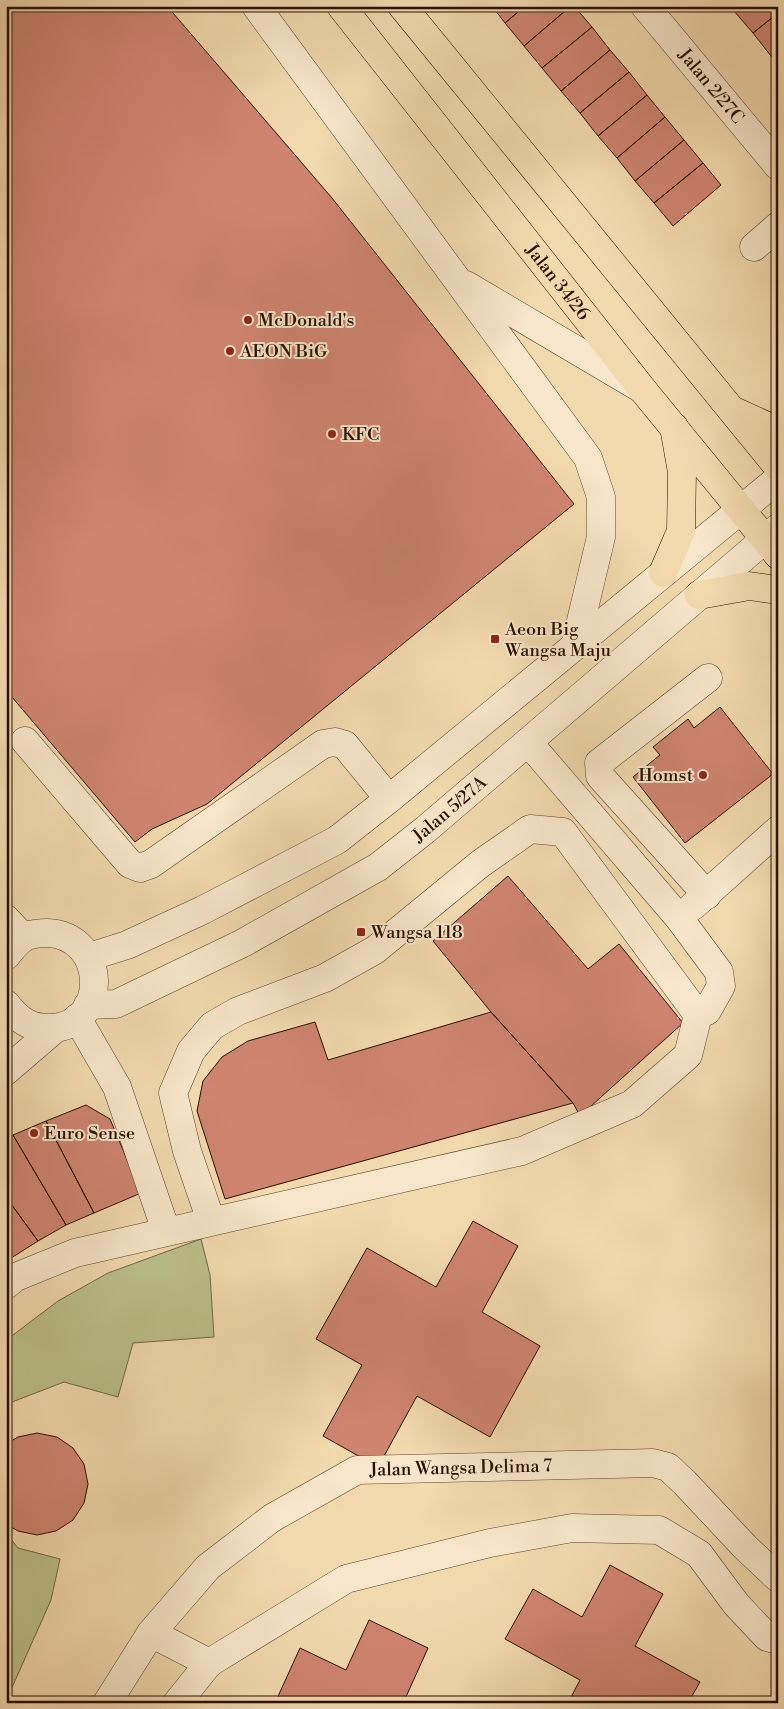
<svg xmlns="http://www.w3.org/2000/svg" width="784" height="1709" viewBox="0 0 784 1709" font-family="'Libre Bodoni',serif">
<rect width="100%" height="100%" fill="#f2d9ae"/>
<filter id="stains"><feTurbulence type="fractalNoise" baseFrequency=".004" numOctaves="4"/><feColorMatrix values="0 0 0 0 .2 0 0 0 0 .09 0 0 0 0 .02 0 0 0 .5 -.17"/></filter>
<radialGradient id="worn" r=".72"><stop offset=".6" stop-color="#630" stop-opacity="0"/><stop offset="1" stop-color="#630" stop-opacity=".3"/></radialGradient>
<path fill="#bbbf8a" stroke="#726746" d="M201,1239l9,36 4,62 -81,6 -15,54 -54,-15 -52,20 -6,8v-68l7,-7 45,-34 50,-28z
M6,1533l12,15 42,11 -9,41 -45,101z"/>
<path fill="#cf8470" stroke="#2a0f01" d="M6,6h161l165,192 242,306 -367,300 -55,25 -17,13 -129,-152z
M492,6h33l-20,17z
M525,6h46l-47,40 -19,-23z
M571,6h3l18,21 -50,41 -18,-22z
M740,6h38v7l-25,20 -19,-22z
M778,13v38l-7,5 -18,-23z
M592,27l18,23 -49,41 -19,-23z
M610,50l19,22 -49,41 -19,-22z
M778,51v13l-7,-8z
M629,72l18,23 -49,41 -18,-23z
M647,95l18,22 -48,41 -19,-22z
M665,117l19,23 -49,41 -18,-23z
M684,140l19,23 -49,40 -19,-22z
M703,163l18,22 -48,41 -19,-23z
M720,707l53,67 -88,69 -52,-66 27,-22 -7,-8 35,-28 6,9z
M508,876l80,93 31,-25 64,79 -103,93 -7,-13 -82,-91 -58,-71z
M491,1012l82,91 -348,96 -28,-88 6,-30 19,-24 26,-16 67,-19 13,38z
M86,1105l24,14 31,74 -47,20 -48,-92z
M46,1121l48,92 -28,12 -53,-90z
M13,1135l53,90 -28,16 -32,-44v-58z
M6,1197l32,44 -30,19 -2,-2z
M473,1221l45,25 -36,66 58,34 -50,91 -73,-41 -39,71 -55,-31 39,-71 -46,-26 51,-91 69,39z
M37,1433l20,4 16,11 11,16 4,20 -4,19 -11,17 -17,11 -19,4 -19,-4 -12,-7v-80l12,-7z
M610,1565l53,29 -28,52 65,36 -12,21h-120l12,-23 -75,-41 28,-50 49,28z
M369,1620l59,28 -23,51 8,4h-138l25,-55 46,22z"/>
<g fill="none" stroke-linecap="round" stroke-linejoin="round">
<g stroke="#5c422c" stroke-width="29">
<g id="minor">
<path d="M256,6l332,452 13,39v40l-26,109"/>
<path id="s1" d="M645,6l133,160"/>
<path d="M754,247l24,-21"/>
<path d="M466,285l176,104"/>
<path d="M25,741l105,123 10,4 11,-4 172,-120 12,-2 10,3 44,54"/>
<path d="M528,742l151,176 40,54 2,14 -14,25 -9,4"/>
<path d="M707,895l-107,-119 -1,-13 109,-85"/>
<path d="M693,906l85,-76"/>
<path d="M6,919l17,18"/>
<path d="M6,956c5,-6 10,-13 16,-17 5,-5 18,-6 25,-6 61,2 63,93 4,95 -20,1 -33,-8 -45,-24"/>
<path d="M89,957l38,-12 76,-35 134,-70 52,-41 389,-320"/>
<path id="s2" d="M88,1005l28,-1 127,-61 135,-76 47,-37 353,-302"/>
<path d="M77,1018l40,69 49,144"/>
<path d="M6,1071l50,-43"/>
<path d="M6,1285l10,-8 59,-24 447,-102 110,-47 56,-49 10,-40 -135,-183 -33,-3 -50,35 -105,86 -50,28 -87,33 -26,15 -21,25 -18,42 14,58 24,70"/>
<path d="M151,1633l58,30 -32,40"/>
<path d="M209,1663l137,-84 144,-36 82,-15 87,2 40,24 37,50 31,33 11,3"/>
<path id="s3" d="M107,1703l44,-70 57,-66 64,-49 85,-48 296,-7 15,4 17,16 60,64 33,31"/>
</g>
</g>
<g stroke="#2a0f01" stroke-width="29">
<g id="major">
<path id="s4" d="M341,6l302,384 135,165"/>
<path d="M402,6l376,461"/>
<path d="M736,412l42,19"/>
<path d="M663,573l18,-42 1,-59 -8,-45"/>
<path d="M699,595l50,-9 29,4"/>
</g>
</g>
<use href="#minor" stroke="#f7e6ca" stroke-width="28"/>
<use href="#major" stroke="#f2d9ae" stroke-width="28"/>
</g>
<g fill="#8f2418" stroke="#f7e6ca" stroke-width="2">
<circle cx="248" cy="320" r="5"/>
<circle cx="230" cy="351" r="5"/>
<circle cx="332" cy="434" r="5"/>
<rect x="490" y="634" width="10" height="10" rx="2.5"/>
<circle cx="703" cy="775" r="5"/>
<rect x="356" y="927" width="10" height="10" rx="2.5"/>
<circle cx="34" cy="1133" r="5"/>
</g>
<g text-anchor="middle" stroke-width="4" stroke-linejoin="round" paint-order="stroke">
<g font-size="18" fill="#2a0f01" stroke="#f7e6ca">
<text dy="6" stroke="none"><textPath href="#s1" startOffset="104">Jalan 2/27C</textPath></text>
<text dy="6" stroke="none"><textPath href="#s4" startOffset="351">Jalan 34/26</textPath></text>
<text dy="6" stroke="none"><textPath href="#s2" startOffset="416">Jalan 5/27A</textPath></text>
<text dy="6" stroke="none"><textPath href="#s3" startOffset="452">Jalan Wangsa Delima 7</textPath></text>
</g>
<g font-size="18" fill="#2a0f01" stroke="#f7e6ca" text-anchor="start">
<text x="258" y="326">McDonald's</text>
<text x="240" y="357">AEON BiG</text>
<text x="342" y="440">KFC</text>
<text x="505" y="635">Aeon Big<tspan x="505" dy="21">Wangsa Maju</tspan></text>
<text x="693" y="781" text-anchor="end">Homst</text>
<text x="371" y="938">Wangsa 118</text>
<text x="44" y="1139">Euro Sense</text>
</g>
</g>
<rect width="784" height="1709" fill="none" stroke="#f2d9ae" stroke-width="25"/>
<rect x="8" y="8" width="769" height="1694" fill="none" stroke="#2a0f01" stroke-width="2.5"/>
<rect x="12" y="12" width="759" height="1684" fill="none" stroke="#2a0f01"/>
<rect width="100%" height="100%" filter="url(#stains)"/>
<rect width="100%" height="100%" fill="url(#worn)"/>
</svg>
